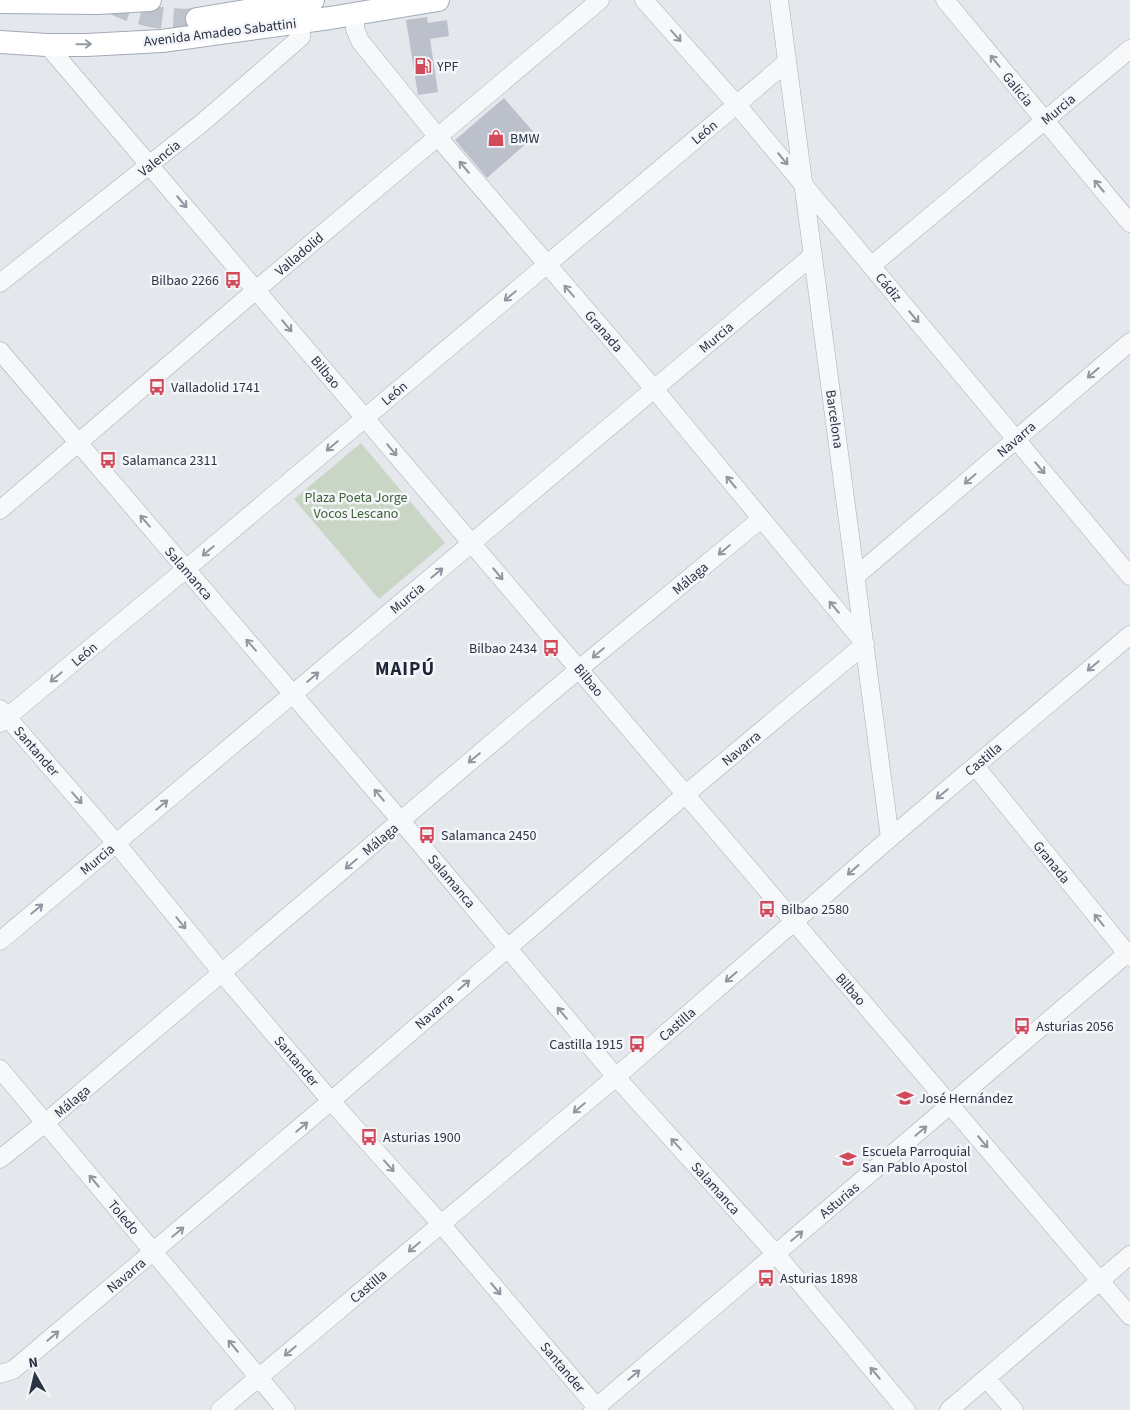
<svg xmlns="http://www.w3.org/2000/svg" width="1130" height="1410" viewBox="0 0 1130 1410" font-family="'Source Sans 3',sans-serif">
<rect width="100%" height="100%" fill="#e4e7ec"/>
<path fill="#c9d6c5" d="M361,443l84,100 -66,56 -85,-100z"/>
<path fill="#bbc0ca" d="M427,17l1,6 19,-3 2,16 -19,3 8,53 -20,3 -12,-75z
M504,98l32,37 -49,43 -32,-38z"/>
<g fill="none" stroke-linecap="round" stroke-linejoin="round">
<path stroke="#bfc3cb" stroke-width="22" stroke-dasharray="22 11" stroke-linecap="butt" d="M110,2c26,13 58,20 87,17"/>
<g stroke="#a9aeb7" stroke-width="19">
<path id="minor" d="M644,0l93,105 393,471
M779,0l111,838
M945,0l185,223
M47,45l1083,1271
M871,266l259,-217
M0,283l202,-160 99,-86v-15
M0,351l401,470 215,256 160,177 130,156
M0,510l256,-220 344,-290
M856,576l274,-234
M0,709l116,134 106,130 109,128 110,123 158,186
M0,723l186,-154 601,-507
M975,766l155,191
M0,941l813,-686
M0,1069l286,341
M0,1159l45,-36 534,-454 182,-150
M0,1374l13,-4 318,-269 355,-307 179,-150 -210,-254 -218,-254 -77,-95 -5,-12v-15
M986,1378l28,32
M220,1410l396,-333 274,-239 240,-203
M593,1410l537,-459
M949,1410l181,-155"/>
</g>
<g stroke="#a3abb8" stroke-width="24">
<path id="major" d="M0,2l97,1 53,-3
M197,19l116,-19
M0,42l47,3h39l76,-4 168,-23 108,-18"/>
</g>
<use href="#minor" stroke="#f7f8fa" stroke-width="18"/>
<use href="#major" stroke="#fff" stroke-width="22"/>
</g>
<defs><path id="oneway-shaft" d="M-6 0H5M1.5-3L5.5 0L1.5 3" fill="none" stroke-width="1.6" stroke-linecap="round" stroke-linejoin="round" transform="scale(1.25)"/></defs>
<g stroke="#9196a0">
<use href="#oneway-shaft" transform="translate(676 36) rotate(48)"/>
<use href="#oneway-shaft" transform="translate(995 61) rotate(-129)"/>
<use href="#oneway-shaft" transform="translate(783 159) rotate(50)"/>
<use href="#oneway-shaft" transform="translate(464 167) rotate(-130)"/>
<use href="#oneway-shaft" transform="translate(1099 186) rotate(-130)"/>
<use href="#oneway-shaft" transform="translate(182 202) rotate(50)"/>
<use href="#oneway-shaft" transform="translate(569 291) rotate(-131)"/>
<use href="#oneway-shaft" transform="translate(510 296) rotate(140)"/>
<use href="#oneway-shaft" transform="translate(914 317) rotate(50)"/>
<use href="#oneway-shaft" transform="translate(287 326) rotate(50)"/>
<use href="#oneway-shaft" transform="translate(1093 373) rotate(139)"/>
<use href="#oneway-shaft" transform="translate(332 446) rotate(140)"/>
<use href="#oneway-shaft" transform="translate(392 450) rotate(50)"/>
<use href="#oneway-shaft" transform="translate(1040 468) rotate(50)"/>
<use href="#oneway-shaft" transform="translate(970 479) rotate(139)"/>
<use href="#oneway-shaft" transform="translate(731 482) rotate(-130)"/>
<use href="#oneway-shaft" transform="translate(145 521) rotate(-131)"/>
<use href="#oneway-shaft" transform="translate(724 550) rotate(140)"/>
<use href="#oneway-shaft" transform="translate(208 551) rotate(140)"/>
<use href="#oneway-shaft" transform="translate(437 573) rotate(-40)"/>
<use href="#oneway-shaft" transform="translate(498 574) rotate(50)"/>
<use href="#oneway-shaft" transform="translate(834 607) rotate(-130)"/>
<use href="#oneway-shaft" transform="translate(251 645) rotate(-131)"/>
<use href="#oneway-shaft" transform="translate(598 653) rotate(140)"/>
<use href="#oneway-shaft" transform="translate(1093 666) rotate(140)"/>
<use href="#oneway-shaft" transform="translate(56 677) rotate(140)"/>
<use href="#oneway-shaft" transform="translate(313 677) rotate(-40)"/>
<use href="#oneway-shaft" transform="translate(474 758) rotate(140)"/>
<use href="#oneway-shaft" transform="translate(942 794) rotate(140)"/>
<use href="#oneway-shaft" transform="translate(379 795) rotate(-130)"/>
<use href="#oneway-shaft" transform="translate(77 798) rotate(49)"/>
<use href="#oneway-shaft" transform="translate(162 805) rotate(-40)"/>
<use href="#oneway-shaft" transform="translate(351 864) rotate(140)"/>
<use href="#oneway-shaft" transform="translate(853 870) rotate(139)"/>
<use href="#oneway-shaft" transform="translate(37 909) rotate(-40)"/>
<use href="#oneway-shaft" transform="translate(1099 920) rotate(-129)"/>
<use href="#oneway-shaft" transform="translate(181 923) rotate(51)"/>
<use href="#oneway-shaft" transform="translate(731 977) rotate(139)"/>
<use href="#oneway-shaft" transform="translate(464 985) rotate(-41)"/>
<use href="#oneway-shaft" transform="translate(562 1013) rotate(-130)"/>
<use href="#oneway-shaft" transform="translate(579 1108) rotate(140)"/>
<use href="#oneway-shaft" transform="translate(302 1127) rotate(-40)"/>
<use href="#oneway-shaft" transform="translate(921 1131) rotate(-40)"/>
<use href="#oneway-shaft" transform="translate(983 1142) rotate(50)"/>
<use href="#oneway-shaft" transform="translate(676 1144) rotate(-132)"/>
<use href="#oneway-shaft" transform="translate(389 1166) rotate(48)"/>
<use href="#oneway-shaft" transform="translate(94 1181) rotate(-130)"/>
<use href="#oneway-shaft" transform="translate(178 1232) rotate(-40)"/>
<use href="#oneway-shaft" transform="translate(797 1236) rotate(-40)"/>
<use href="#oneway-shaft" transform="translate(414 1247) rotate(140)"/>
<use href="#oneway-shaft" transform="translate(496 1289) rotate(50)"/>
<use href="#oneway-shaft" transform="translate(53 1336) rotate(-40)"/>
<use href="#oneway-shaft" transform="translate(233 1346) rotate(-130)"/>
<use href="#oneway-shaft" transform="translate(290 1351) rotate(140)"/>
<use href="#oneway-shaft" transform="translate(875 1373) rotate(-130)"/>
<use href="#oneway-shaft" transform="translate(634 1375) rotate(-40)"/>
</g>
<use stroke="#959aa2" href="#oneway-shaft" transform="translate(84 44) rotate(-1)"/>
<defs>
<g id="fuel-bare" transform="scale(1.35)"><path d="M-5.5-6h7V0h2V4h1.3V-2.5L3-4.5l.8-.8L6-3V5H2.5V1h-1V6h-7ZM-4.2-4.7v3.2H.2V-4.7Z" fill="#d1495b" stroke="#f4f6f9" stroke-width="2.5" paint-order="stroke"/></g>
<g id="shop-bare" transform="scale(1.35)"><path d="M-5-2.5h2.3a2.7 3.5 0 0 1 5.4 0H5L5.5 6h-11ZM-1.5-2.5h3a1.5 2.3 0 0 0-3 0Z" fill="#d1495b" stroke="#f4f6f9" stroke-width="2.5" paint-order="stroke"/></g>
<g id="bus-bare" transform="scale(1.35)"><path d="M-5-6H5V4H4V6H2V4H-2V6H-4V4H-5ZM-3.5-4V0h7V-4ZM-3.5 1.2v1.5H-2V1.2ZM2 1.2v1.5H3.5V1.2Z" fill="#d1495b" stroke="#f4f6f9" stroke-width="2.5" paint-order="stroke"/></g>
<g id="school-bare" transform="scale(1.35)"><path d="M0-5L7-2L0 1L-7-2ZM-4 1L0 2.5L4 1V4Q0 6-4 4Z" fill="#d1495b" stroke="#f4f6f9" stroke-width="2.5" paint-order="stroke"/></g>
</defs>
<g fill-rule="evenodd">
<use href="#fuel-bare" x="423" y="66"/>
<use href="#shop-bare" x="496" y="138"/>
<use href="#bus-bare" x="233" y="280"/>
<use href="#bus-bare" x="157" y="387"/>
<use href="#bus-bare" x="108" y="460"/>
<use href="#bus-bare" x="551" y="648"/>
<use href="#bus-bare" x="427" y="835"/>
<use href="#bus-bare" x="767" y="909"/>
<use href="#bus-bare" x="1022" y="1026"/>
<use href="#bus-bare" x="637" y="1044"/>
<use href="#school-bare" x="905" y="1098"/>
<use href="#bus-bare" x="369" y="1137"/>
<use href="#school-bare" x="848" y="1159"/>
<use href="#bus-bare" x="766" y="1278"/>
</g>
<g text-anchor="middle" stroke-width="5" stroke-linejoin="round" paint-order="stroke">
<g font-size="14" fill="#2b3445" stroke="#f4f6f9">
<text transform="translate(220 32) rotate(-7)" y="5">Avenida Amadeo Sabattini</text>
<text transform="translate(1018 89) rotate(51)" y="5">Galicia</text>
<text transform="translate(1058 109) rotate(-40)" y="5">Murcia</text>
<text transform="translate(704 132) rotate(-40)" y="5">León</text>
<text transform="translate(159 158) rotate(-39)" y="5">Valencia</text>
<text transform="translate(299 254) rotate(-40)" y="5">Valladolid</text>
<text transform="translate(889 287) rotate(50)" y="5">Cádiz</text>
<text transform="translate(604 331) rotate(49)" y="5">Granada</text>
<text transform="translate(716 337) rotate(-40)" y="5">Murcia</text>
<text transform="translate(326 372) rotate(50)" y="5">Bilbao</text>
<text transform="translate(394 393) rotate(-40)" y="5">León</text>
<text transform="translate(835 419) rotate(82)" y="5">Barcelona</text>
<text transform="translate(1016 439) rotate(-41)" y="5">Navarra</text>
<text transform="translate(189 573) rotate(49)" y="5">Salamanca</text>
<text transform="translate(690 578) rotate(-40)" y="5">Málaga</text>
<text transform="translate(407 598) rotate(-40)" y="5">Murcia</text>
<text transform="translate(84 654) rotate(-40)" y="5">León</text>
<text transform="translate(589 680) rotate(50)" y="5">Bilbao</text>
<text transform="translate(741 748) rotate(-40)" y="5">Navarra</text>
<text transform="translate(37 751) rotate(49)" y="5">Santander</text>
<text transform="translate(983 759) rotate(-40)" y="5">Castilla</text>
<text transform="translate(380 839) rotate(-40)" y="5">Málaga</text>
<text transform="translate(97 859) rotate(-40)" y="5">Murcia</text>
<text transform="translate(1052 862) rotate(51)" y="5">Granada</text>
<text transform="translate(452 881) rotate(50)" y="5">Salamanca</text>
<text transform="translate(851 989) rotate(49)" y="5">Bilbao</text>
<text transform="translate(434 1011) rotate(-41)" y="5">Navarra</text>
<text transform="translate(677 1024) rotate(-41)" y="5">Castilla</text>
<text transform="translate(297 1061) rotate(50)" y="5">Santander</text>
<text transform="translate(72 1101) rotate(-40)" y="5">Málaga</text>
<text transform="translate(716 1188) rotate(48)" y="5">Salamanca</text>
<text transform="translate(839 1200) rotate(-40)" y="5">Asturias</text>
<text transform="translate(124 1217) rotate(50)" y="5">Toledo</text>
<text transform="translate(126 1275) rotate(-40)" y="5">Navarra</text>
<text transform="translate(368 1286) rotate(-40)" y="5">Castilla</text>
<text transform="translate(563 1367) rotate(50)" y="5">Santander</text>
</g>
<g font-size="14" fill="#2b3445" stroke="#f4f6f9" text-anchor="start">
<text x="437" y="71">YPF</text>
<text x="510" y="143">BMW</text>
<text x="219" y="285" text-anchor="end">Bilbao 2266</text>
<text x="171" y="392">Valladolid 1741</text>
<text x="122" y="465">Salamanca 2311</text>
<text x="537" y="653" text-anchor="end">Bilbao 2434</text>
<text x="441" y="840">Salamanca 2450</text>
<text x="781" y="914">Bilbao 2580</text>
<text x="1036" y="1031">Asturias 2056</text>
<text x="623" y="1049" text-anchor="end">Castilla 1915</text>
<text x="919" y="1103">José Hernández</text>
<text x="383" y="1142">Asturias 1900</text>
<text x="862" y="1156">Escuela Parroquial<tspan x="862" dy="16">San Pablo Apostol</tspan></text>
<text x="780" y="1283">Asturias 1898</text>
</g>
<g font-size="14" fill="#3f6138" stroke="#f4f6f9">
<text x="356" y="502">Plaza Poeta Jorge<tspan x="356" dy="16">Vocos Lescano</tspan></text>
</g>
<g font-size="19" font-weight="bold" letter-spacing="1" fill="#1d2536" stroke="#f4f6f9">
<text x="405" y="675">MAIPÚ</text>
</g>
</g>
<g transform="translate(35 1375) rotate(352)" stroke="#f4f6f9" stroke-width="4" paint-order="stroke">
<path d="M0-4L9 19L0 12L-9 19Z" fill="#2b3445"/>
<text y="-8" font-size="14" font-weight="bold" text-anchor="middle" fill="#2b3445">N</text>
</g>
</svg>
